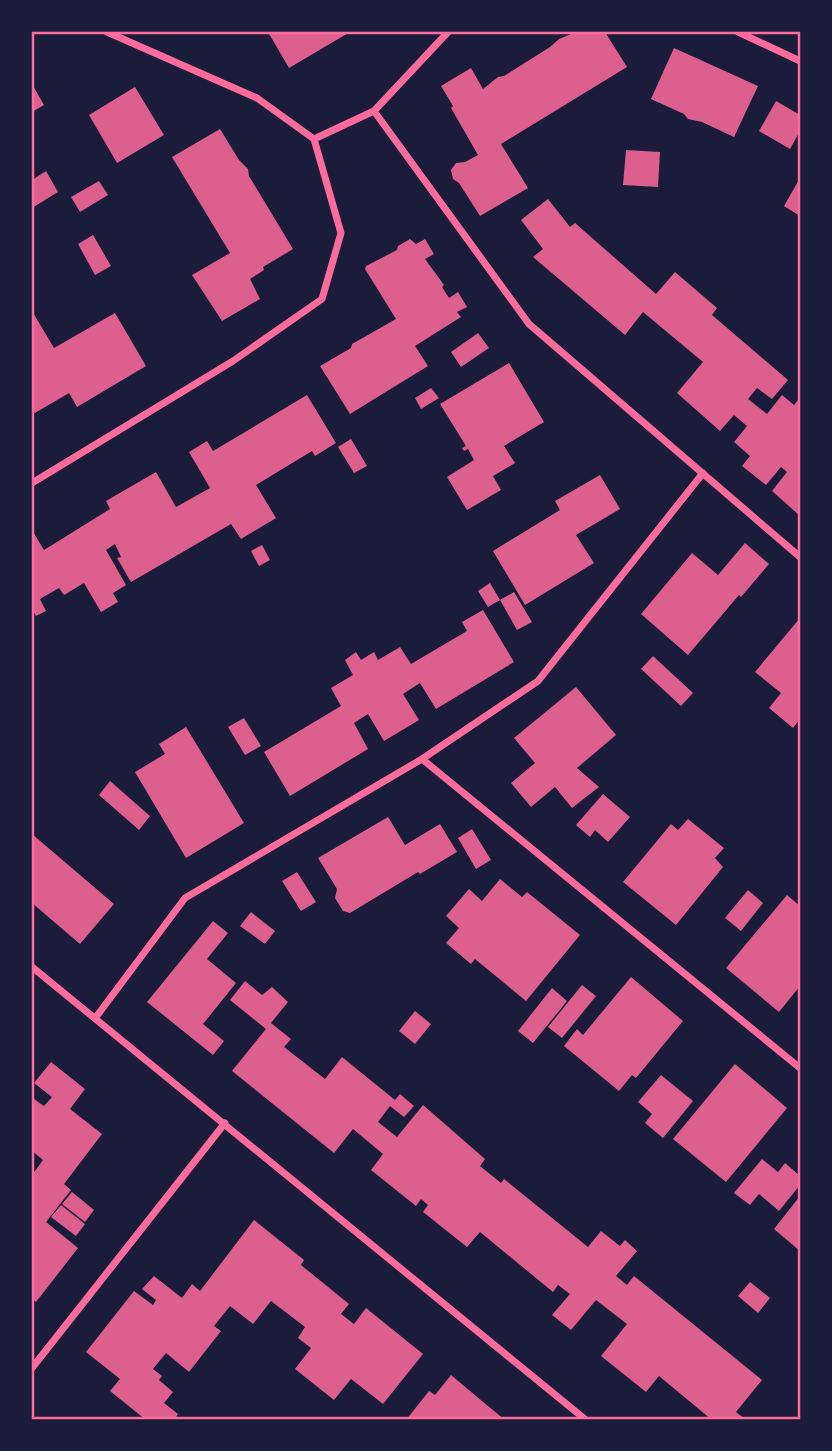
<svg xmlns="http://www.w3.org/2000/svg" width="832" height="1451" viewBox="0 0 832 1451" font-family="'Alegreya Sans',sans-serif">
<rect width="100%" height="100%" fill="#1b1b3a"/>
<path fill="#dd5f8e" d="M268,32h82l-61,36z
M576,32h29l22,35 -126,77 27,44 -48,28 -21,-33 -6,-4 -2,-9 5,-7 9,-1 13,-7 -27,-47 2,-2 -12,-20 30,-18 12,21 15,-12 6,-1 46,-29 9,-8z
M674,48l84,38 -24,51 -32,-15 -14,-3 -4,-5 -33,-15z
M32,84l12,21 -12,7z
M135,87l29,48 -47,28 -28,-48z
M776,101l24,14v16l-10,18 -31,-18z
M220,129l19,31 9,9 1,7 44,73 -30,18 1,3 -14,9 10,20 -38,22 -30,-46 38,-22 -58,-96z
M626,150l34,2 -2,35 -35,-2z
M46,171l12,21 -26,16v-28z
M800,178v38l-16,-10z
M99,181l9,14 -28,17 -9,-15z
M548,199l22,28 5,-4 81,71 19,-22 42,36 -5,7 76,65 -16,19 -15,-11 -9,11 19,15 15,-19 12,10 4,-5 2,2v114l-28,-25 15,-19 -6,-5 -15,18 -24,-19 8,-10 -16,-14 13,-16 -13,-11 -14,16 -43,-38 26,-31 -60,-50 -18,23 -92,-78 10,-8 -22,-29z
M93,235l18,31 -16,9 -17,-31z
M410,239l6,5 9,-5 9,15 -9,5 19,26 -2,2 7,11 9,-6 9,15 -10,5 4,5 -46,29 13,20 -78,48 -30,-48 31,-18 1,-4 44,-25 -31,-50 1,-3 31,-16 1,-4z
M32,311l22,37 61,-35 31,53 -69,41 -8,-14 -34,20 -3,-3z
M478,333l11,15 -28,19 -10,-15z
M509,363l35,59 -40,24 11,17 -22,13 8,14 -34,20 -20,-33 27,-17 -6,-11 -4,2 -2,-3 4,-2 -26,-42z
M431,388l8,10 -18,11 -6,-11z
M307,395l29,48 -21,13 -3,-5 -56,34 20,33 -35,21 -10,-15 -100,58 -14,-24 4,-1 -6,-13 -9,6 20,35 -13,8 5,9 -17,10 -17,-29 -20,12 -5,-7 -19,11 6,12 -10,5 -4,-7v-79l12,20 66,-41 -4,-8 50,-29 20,35 34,-19 -21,-36 18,-11 6,10z
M351,439l16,27 -13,7 -16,-26z
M600,475l20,34 -44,26 18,28 -69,42 -32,-54 67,-41 -5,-9z
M745,543l24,21 -28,33 -2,-2 -51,60 -47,-41 51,-61 26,22z
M262,545l8,15 -11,6 -8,-15z
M490,583l10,17 14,-8 18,30 -15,8 -17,-30 -12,7 -10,-16z
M483,610l31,52 -78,47 -16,-26 -17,11 16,26 -35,21 -16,-27 -14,9 14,26 -78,47 -26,-44 77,-46 -10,-18 22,-13 -8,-15 11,-8 5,8 13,-8 4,8 22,-13 11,17 56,-33 -5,-9z
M800,618v101l-7,9 -24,-20 12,-15 -26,-21z
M653,656l40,37 -12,13 -40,-37z
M576,687l40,48 -39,33 22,19 -27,21 -17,-21 -24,20 -20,-24 24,-20 -21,-25z
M244,718l17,28 -16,9 -17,-28z
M186,727l58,96 -58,35 -51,-86 30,-18 -6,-10z
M110,781l40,35 -11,14 -40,-35z
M603,794l27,23 -22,25 -13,-12 -5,7 -14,-12z
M388,817l17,28 35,-21 17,28 -37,22 -2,-2 -68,41 -7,-2 -8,-13 2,-9 -19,-31z
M688,819l36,29 -9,10 8,9 -47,58 -53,-43 48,-58 7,6z
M472,829l19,31 -15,9 -18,-31z
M32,834l82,70 -34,40 -48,-41z
M297,872l19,30 -15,9 -19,-30z
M500,879l22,18 5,-5 53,43 -54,66 -51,-42 -4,5 -25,-21 13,-15 -13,-12 23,-27 13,12z
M748,890l15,13 -22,28 -16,-13z
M787,895l13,11v80l-21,26 -53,-44z
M251,912l24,19 -10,13 -25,-18z
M213,921l15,12 -21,26 29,24 -33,41 21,17 -11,14 -66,-53z
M631,977l52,44 -47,57 -4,-3 -13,16 -55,-45 13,-17 6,6z
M245,981l17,14 10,-8 16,15 -17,21 20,16 -7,8 41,32 17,-22 53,43 5,-6 14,12 -10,11 -14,-11 -12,16 19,15 26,-32 62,54 -5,7 21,17 3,-4 84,68 13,-16 19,15 5,-6 12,11 -21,25 11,9 7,-9 128,104 -26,32 10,8h-34l-53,-44 -13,16 -45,-36 26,-32 -31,-24 -25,30 -19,-15 18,-21 -12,-9 -5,7 -73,-60 -13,15 -44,-35 5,-7 -7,-6 -5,7 -45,-36 12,-16 -30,-25 -19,24 -102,-82 34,-42 -36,-29z
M582,985l14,11 -34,42 -14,-11z
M552,988l15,13 -34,42 -15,-12z
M415,1011l16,13 -16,20 -16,-13z
M51,1062l34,27 -15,20 32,25 -38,50 7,6 -25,32 32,26 -42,54 -4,-3v-124l11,-15 -11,-9v-48l2,-4 10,7 8,-9 -18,-14z
M735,1064l52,44 -61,74 -53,-43z
M661,1075l32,26 -30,37 -18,-15 7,-9 -14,-12z
M762,1159l16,13 7,-9 15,13v9l-21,26 -20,-17 -9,11 -16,-12z
M72,1192l22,18 -9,12 -23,-18z
M800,1196v55l-26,-22z
M61,1205l24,19 -9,12 -25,-19z
M254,1220l50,40 -3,5 48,39 -8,10 13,10 12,-16 57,46 -40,50 -32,-25 -17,21 -39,-31 16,-21 -13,-10 7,-11 -34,-26 -18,23 -23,-18 -16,20 7,5 -32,41 -23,-19 -13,16 9,7 -3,4 14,12 -9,11 14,11 -4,6h-28l-36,-29 10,-12 -34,-27 48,-61 19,14 3,-5 -14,-11 12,-13 28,22 10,-14 8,7z
M750,1282l20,16 -12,15 -20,-17z
M451,1375l31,26 23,19h-99l23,-29 6,4z"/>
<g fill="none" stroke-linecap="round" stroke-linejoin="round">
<path stroke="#ff6b9d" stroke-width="7" d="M107,32l150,66 57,41
M738,32l62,29
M374,111l155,213 271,233
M32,483l201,-122 89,-62 19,-66 -27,-94 60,-28 74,-79
M422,759l378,309
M32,967l554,453
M96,1017l89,-119 237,-139 116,-78 165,-208
M32,1368l193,-245"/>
</g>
<rect width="832" height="1451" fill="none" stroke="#1b1b3a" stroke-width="66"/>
<rect x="33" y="33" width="766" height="1385" fill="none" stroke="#ff6b9d" stroke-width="2.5"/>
</svg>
